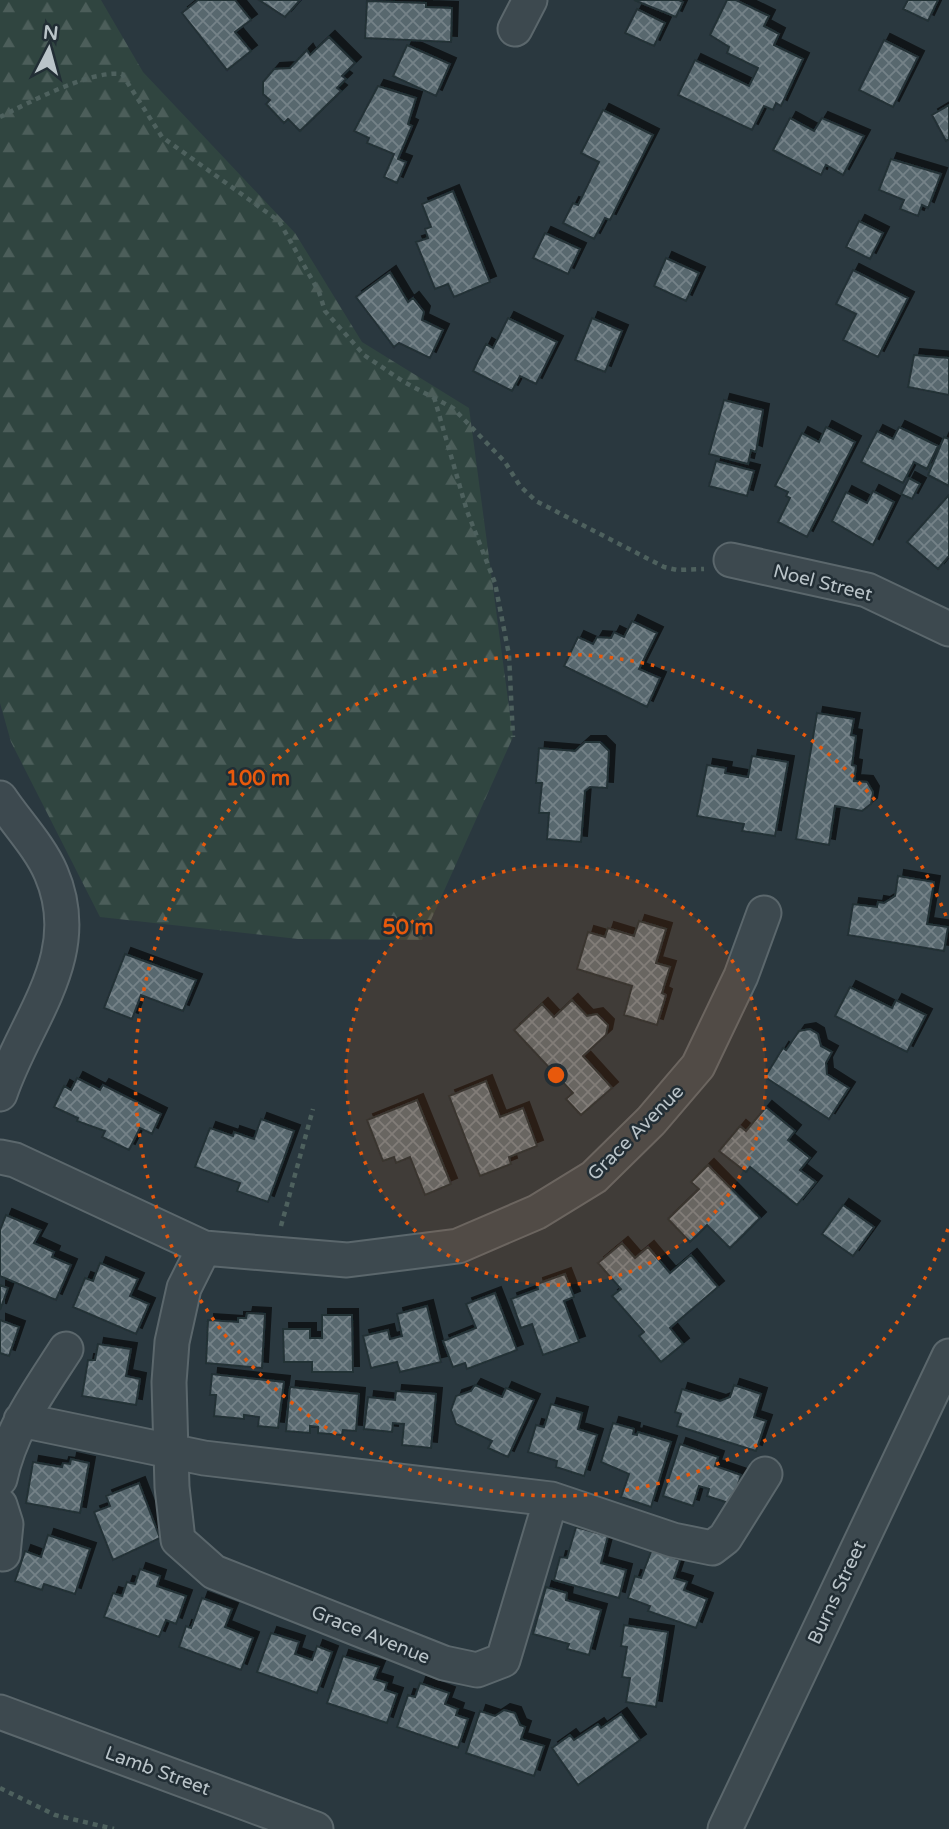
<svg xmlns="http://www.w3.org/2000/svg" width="949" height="1829" viewBox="0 0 949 1829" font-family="'Varela Round',sans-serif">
<defs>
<pattern id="forest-firs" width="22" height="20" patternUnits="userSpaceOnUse" patternTransform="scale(1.75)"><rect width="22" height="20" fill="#304540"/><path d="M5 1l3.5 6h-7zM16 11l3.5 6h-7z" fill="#4c5e5a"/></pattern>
<pattern id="building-cross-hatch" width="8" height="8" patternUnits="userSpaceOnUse" patternTransform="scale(1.75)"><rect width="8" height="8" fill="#58676e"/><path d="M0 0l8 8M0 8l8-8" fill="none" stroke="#758288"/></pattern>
<filter id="shadow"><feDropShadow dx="6" dy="-6" stdDeviation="0" flood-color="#0009"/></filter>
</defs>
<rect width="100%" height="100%" fill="#2a383f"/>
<path fill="url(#forest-firs)" d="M0,0h101l42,72 152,161 67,109 107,66 44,329 -91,203 -124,-1 -198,-22 -89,-175 -11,-39z"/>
<path fill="url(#building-cross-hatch)" stroke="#243036" stroke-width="2" filter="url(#shadow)" d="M198,0h37l16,20 -16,12 16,19 -24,19 -45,-57z
M259,0h41l-15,17z
M634,0h45l4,2 -7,15z
M727,0h9l33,16 -5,10 15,8 -5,11 29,14 -22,47 -5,-3 -3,7 -9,-4 -12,24 -74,-35 17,-35 54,26 9,-18 -31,-15 2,-6 -19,-12z
M908,0h30l-10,21 -25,-12z
M367,1l59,2v4l26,1 -1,34 -86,-4z
M637,9l28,14 -11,23 -29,-13z
M329,37l26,26 -13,13 4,3 -9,9 4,3 -41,40 -12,-12 -4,4 -18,-19 4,-4 -7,-6v-12l11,-13 16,-1 17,-18 3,5z
M884,40l34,17 -25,50 -34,-17z
M407,45l43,19 -14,32 -43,-20z
M378,86l38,12 -8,26 4,2 -14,33 8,3 -9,21 -13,-6 10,-23 -27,-11 2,-5 -15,-7z
M949,105v34l-3,2 -14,-26z
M603,110l50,25 -43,85 -5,-2 -11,21 -31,-16 10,-20 5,2 21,-43 -18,-9z
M790,118l24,13 8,-13 42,18 -21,39 -17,-10 -5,10 -48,-25z
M891,159l50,15 -13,34 -6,-3 -4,11 -18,-7 4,-9 -25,-10z
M453,191l37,91 -36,15 -6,-13 -13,5 -19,-47 12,-4 -3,-9 6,-2 -9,-23z
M859,221l24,12 -13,26 -24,-12z
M545,233l35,16 -12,25 -35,-16z
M666,258l33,15 -13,28 -32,-15z
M853,270l55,28 -30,59 -35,-17 13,-26 -20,-10z
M390,272l18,30 5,-4 11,14 -2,8 21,10 -13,28 -31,-15 -5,4 -38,-50z
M508,318l49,24 -21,42 -16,-8 -8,15 -39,-20 13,-27 7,4z
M592,318l30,13 -17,41 -30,-12z
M914,355l35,3v37l-41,-8z
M724,400l39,10 -7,42 -5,-2 -3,14 -39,-10z
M826,427l29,15 -48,95 -29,-15 12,-24 -4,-2 2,-4 -13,-6 27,-53 17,9z
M899,427l39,19 -11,23 -13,-7 -11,21 -42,-21 16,-31 16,8z
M944,437l5,2v47l-21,-11z
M716,461l38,10 -7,25 -38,-10z
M909,478l11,6 -8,15 -11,-5z
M873,491l21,11 -21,43 -41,-24 14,-29 21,11z
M949,495v61l-11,13 -31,-27z
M632,621l25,12 -18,36 21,9 -13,29 -83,-41 14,-29 15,7 4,-7 14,1 3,-6 10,5z
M817,713l37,6 -3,16 5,1 -4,29 4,1 -2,15 13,1 6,10 -2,12 -9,7 -27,-5 -6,39 -33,-6z
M585,742h15l9,9 -2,37 -17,-1 -5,4 -4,51 -34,-3 2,-26h-10l3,-30h-6l3,-35 36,3z
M752,756l36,6 -13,74 -33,-5 2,-7 -47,-8 10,-51 19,3 -1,5 23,4z
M898,876l36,6 -7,42 21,3 -4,24 -96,-16 5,-31 24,3 1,-5 6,1 11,-7z
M639,921l27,8 -10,34 14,4 -8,26 4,2 -9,30 -33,-10 8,-29 -55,-17 11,-37 17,5 3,-9 26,8z
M125,954l71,26 -13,31 -42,-16 -9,24 -28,-11z
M850,987l42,21 4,-8 30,15 -19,37 -72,-36z
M572,1000l15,16 10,-2 11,11 -2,10 -23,21 29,32 -31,27 -15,-16 7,-6 -59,-63 28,-26 12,13z
M810,1029l8,5 3,12 11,6 -6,11 1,11 22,14 -20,31 -64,-42 18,-29 3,2 13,-19z
M77,1078l23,12 3,-5 58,29 -9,20 -12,-6 -11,22 -27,-13 3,-6 -28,-10 1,-3 -24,-11 10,-21 7,4z
M486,1081l14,36 23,-9 14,38 -28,11 2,7 -31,12 -31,-80z
M417,1100l34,84 -26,11 -15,-38 -14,6 -2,-6 -11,4 -16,-41z
M766,1107l29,24 -7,9 22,18 -10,12 16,12 -19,23 -47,-38 -4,5 -27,-21 21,-25 6,5z
M261,1119l33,12 -26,71 -31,-11 3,-8 -45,-16 15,-39 23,8 1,-4 20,7z
M708,1165l52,53 -30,30 -23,-23 -17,17 -22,-23 31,-30 -8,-7z
M843,1205l31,22 -21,29 -31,-22z
M6,1215l35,15 -7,13 20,9 -2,5 19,8 -15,35 -56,-24v-46z
M622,1243l13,15 13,-11 22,26 21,-18 27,32 -48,41 13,16 -22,18 -22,-26 5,-4 -32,-36 9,-7 -23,-26z
M100,1263l38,16 -8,17 19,8 -13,30 -63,-27 12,-29 8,3z
M565,1274l9,23 -10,4 15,41 -36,13 -11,-31 -11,4 -10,-29 27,-10 -1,-5z
M0,1285l8,3 -8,22z
M495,1293l22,57 -50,19 -2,-6 -12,4 -10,-26 33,-13 -10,-24z
M427,1306l14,56 -41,10 -3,-10 -26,6 -8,-32 25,-6 2,9 12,-3 -5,-22z
M247,1313l18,1 -3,54 -56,-5 2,-43 30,2v-4h8z
M322,1315h30l1,57h-41v-10h-28l-1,-33h27v9h12z
M0,1320l19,7 -10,29 -9,-3z
M98,1344l33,5 -5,27 14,3 -4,26 -54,-9 6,-36h7z
M212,1374l72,8 -6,46 -20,-2 1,-9 -15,-2v4l-30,-3 2,-21h-6z
M475,1385l27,12 4,-9 28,12 -26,57 -20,-9 4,-7 -36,-17 -5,-14 5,-14 15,-5z
M734,1385l27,9 -7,23 12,4 -10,30 -79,-25 4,-12 -6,-2 7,-23 38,12 10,-4z
M290,1387l69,7 -3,37 -13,-1 -1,5 -24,-2v-6l-8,-1v7l-24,-2z
M396,1391l40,3 -5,54 -29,-3 2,-21 -11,-1 -1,9 -28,-3 4,-32 27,3z
M551,1404l31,9 -4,16 19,6 -13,41 -28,-9 1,-6 -29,-9 8,-27 8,2z
M613,1423l21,6 -1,5 4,1 1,-3 33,10 -20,65 -30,-10 8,-23 -28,-12z
M680,1444l38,13 -3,9 26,9 -9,29 -25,-8 2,-7 -10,-3 -6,20 -30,-10z
M71,1459l18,4 -9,50 -54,-10 7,-41 29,5 1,-4 7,1z
M139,1483l21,55 -47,22 -19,-48 16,-6 -4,-10z
M576,1527l32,9 -7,27 25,7 -7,28 -65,-18 6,-23 7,1z
M48,1535l42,14 -15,45 -31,-10 -2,6 -27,-9 10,-30 16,6z
M652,1549l28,11 -6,18 13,4 -3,8 23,9 -11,29 -48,-17 2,-5 -22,-8 7,-22 6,2z
M140,1569l20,7 -3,10 29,10 -10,28 -10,-4 -7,17 -55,-20 9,-24 9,3 5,-14 8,2z
M546,1587l21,6 -1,7 35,10 -12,45 -22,-6 2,-5 -36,-10z
M202,1598l30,11 -7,18 28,11 -12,32 -62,-23 7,-21 5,2z
M624,1625l44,7 -12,75 -30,-5 4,-24 -8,-1 5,-30 -6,-1z
M271,1633l28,9 -4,12 17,6 5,-14 15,6 -15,41 -60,-21z
M343,1656l36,11 -5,12 13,4 -2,7 12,4 -10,29 -60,-20z
M420,1683l29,10 -4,11 13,5 -2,6 12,4 -10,29 -61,-21 11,-32 7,2z
M504,1710l11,3 5,12 5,2 -4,12 23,7 -10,30 -68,-23 14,-42 15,5z
M621,1714l19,26 -62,45 -26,-37 18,-13 4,5 24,-16 3,4z"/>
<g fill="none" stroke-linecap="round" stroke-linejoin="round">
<g stroke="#5b676c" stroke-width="37">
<path id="minor" d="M515,29l15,-29
M731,560l136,30 82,39
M0,798c16,24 40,49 51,75 36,83 -26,146 -51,221
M0,1157l15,3 189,88 143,12 111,-14 79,-34 57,-35 57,-56 47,-55 43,-90 23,-63
M204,1248l-20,40 -12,54 -3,40 3,105 6,53 36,32 230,91 33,7 26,-10 48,-161
M21,1420l183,38 347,41 122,41 39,8 13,-10 40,-64
M0,1479c10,-49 39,-88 66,-130
M0,1505l6,19 -3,30
M0,1712l316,117
M725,1829l224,-473"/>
</g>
<path stroke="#4e615e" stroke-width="4.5" stroke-dasharray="5 5" stroke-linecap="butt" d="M0,117c30,-15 90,-47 122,-43l40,63 117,84 40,71 6,19 39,44 40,27 49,26 52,54 15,24 16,15 128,66 13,3 27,-1
M434,397l33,114 28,72 14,72 4,82
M281,1226l32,-117
M0,1788l55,27 59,14"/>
<use href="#minor" stroke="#3d494f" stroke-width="33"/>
</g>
<circle cx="556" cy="1075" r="210" fill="#e8590c" fill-opacity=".12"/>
<g fill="none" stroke="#e8590c" stroke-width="3.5" stroke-dasharray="3.5 7">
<circle cx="556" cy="1075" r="210"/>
<path d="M948 1229A421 421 0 1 1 948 921"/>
</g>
<g text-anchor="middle" stroke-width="5" stroke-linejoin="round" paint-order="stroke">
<g font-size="19" fill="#bac4c9" stroke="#222e35">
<text transform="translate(823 582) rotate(14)" y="7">Noel Street</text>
<text transform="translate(635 1132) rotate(-45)" y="7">Grace Avenue</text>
<text transform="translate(836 1592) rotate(-65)" y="7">Burns Street</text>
<text transform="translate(371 1634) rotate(22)" y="7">Grace Avenue</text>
<text transform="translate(158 1770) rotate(20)" y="7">Lamb Street</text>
</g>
</g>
<circle cx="556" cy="1075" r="10" fill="#e8590c" stroke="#222e35" stroke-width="3.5"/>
<g font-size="21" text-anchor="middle" font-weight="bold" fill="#e8590c" stroke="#222e35" stroke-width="5" stroke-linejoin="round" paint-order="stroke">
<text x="258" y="785">100 m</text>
<text x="408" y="934">50 m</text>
</g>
<g transform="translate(49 49) rotate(6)" stroke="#222e35" stroke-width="5" paint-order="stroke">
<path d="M0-5L12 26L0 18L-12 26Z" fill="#bac4c9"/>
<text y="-10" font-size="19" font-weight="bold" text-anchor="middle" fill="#bac4c9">N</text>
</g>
</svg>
